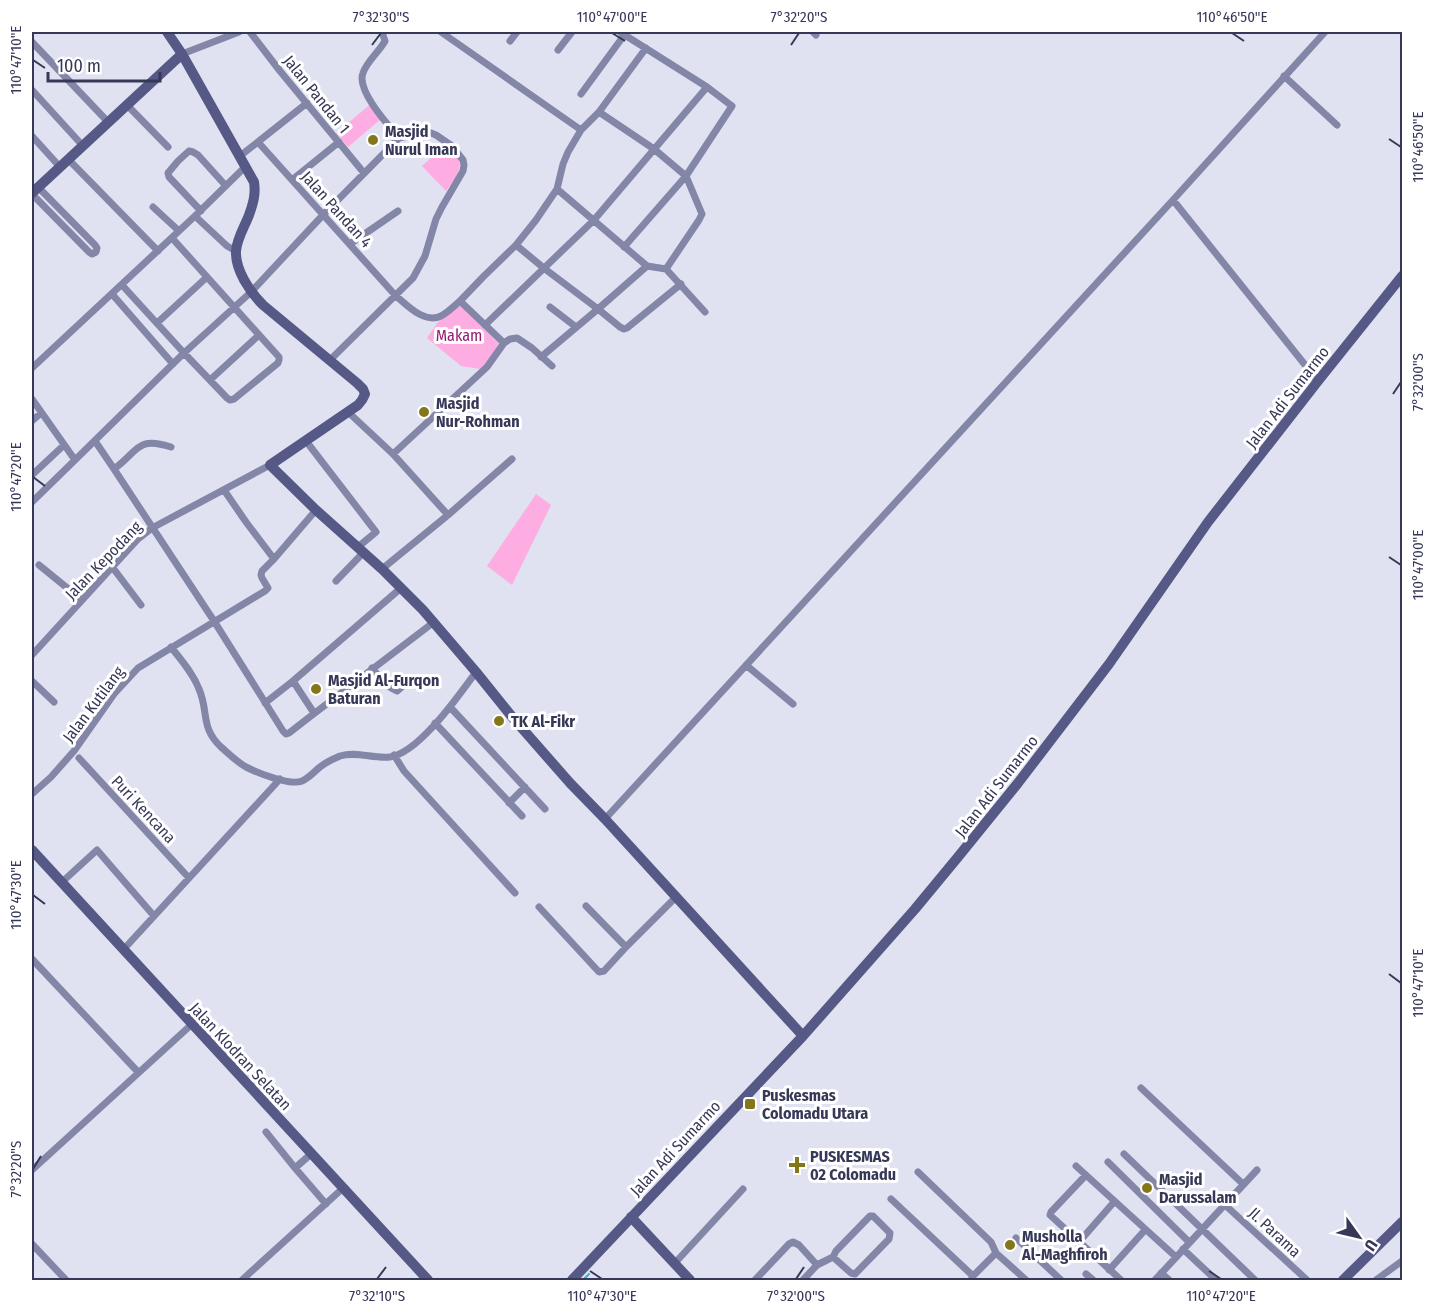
<svg xmlns="http://www.w3.org/2000/svg" width="1434" height="1312" viewBox="0 0 1434 1312" font-family="'Fira Sans Condensed',sans-serif">
<rect width="100%" height="100%" fill="#e0e2f1"/>
<path fill="#fdade1" d="M372,103l8,17 -32,27 -12,-14z
M447,144c21,19 13,27 -1,47l-24,-25z
M460,305l39,38 -2,5 -14,19 -3,2 -19,-3 -34,-28 11,-16z
M536,494l15,11 -39,80 -25,-19z"/>
<g fill="none" stroke-linecap="round" stroke-linejoin="round">
<path stroke="#2db2d6" stroke-width="2" d="M583,1280l6,-6"/>
<path stroke="#8386a6" stroke-width="7" d="M250,32l30,39 84,102
M382,32l3,9c-6,11 -18,20 -22,32 -7,17 25,52 36,65
M441,32l140,98
M620,32l87,55 25,19 -46,70 16,38 -3,6 -33,49 39,43
M813,32l3,3
M510,41l7,-9
M32,42l77,81
M558,50l14,-18
M182,54l57,-22
M1284,76l53,49
M32,90l51,56
M581,94l44,-60
M127,105l41,42
M599,112l55,37 32,27 -62,71
M32,136l28,31
M258,142l137,153c12,10 29,29 46,21 7,-4 13,-10 19,-15l44,42 -17,24 -94,87
M240,156l67,-53
M68,159l90,92
M292,180l47,-38
M557,189l90,77
M32,194l57,58 3,2 4,-2 1,-4 -2,-3 -57,-58
M1173,200l145,181
M153,207l26,24
M201,211l-32,-34 -1,-4 10,-12 11,-10 4,1 5,3 28,31
M195,216l32,30 9,5
M172,238l107,119v3l-1,3 -44,36 -4,1 -3,-2 -43,-45 67,-61 72,-77 76,-77 26,-6 6,1 5,2 16,11 11,14 1,5 -1,6 -21,36 -6,12 -11,37 -12,22 -83,82
M350,244l48,-33
M516,245l29,24 53,40 -57,48
M666,269l-19,-3 -49,43 22,18 4,2 3,-1 54,-44
M112,294l61,70
M460,301l24,-25 32,-31 20,-25 21,-31 6,-25 5,-12 13,-22 18,-18 47,-64
M550,307l26,20
M157,323l50,-46
M485,325l109,-105 113,-133
M504,343l6,-4 7,-1 15,10 20,18
M32,368l163,-152 51,-50
M210,380l49,-45
M32,399l43,61 109,-107 -62,-68
M348,412l45,42 55,61
M32,421l9,-8
M95,441l19,28 100,152 69,110 3,3 3,-1 18,-14 127,-97
M306,441l70,91 -18,15
M114,469c25,-18 22,-33 57,-22
M32,475l32,-30
M224,490l22,32 28,37
M32,502l43,-42
M39,565l43,35
M113,568l28,37
M382,569l66,-54 64,-56
M336,581l27,-28
M171,647c10,13 22,26 28,42 10,23 1,38 22,58 8,7 16,15 25,20 12,6 44,19 56,14 7,-3 12,-9 18,-14 6,-5 13,-8 20,-11 17,-5 33,3 50,1 29,-4 69,-62 86,-85
M32,655l106,-116 14,-11 118,-63
M746,665l47,39
M372,668c7,8 14,19 25,23l15,-13
M32,681l22,21
M293,681l21,32
M265,703l28,-22 108,-93
M450,707l95,102
M435,723l87,93
M394,755l10,16 111,122
M79,758l110,120
M32,794l19,-17 23,-26 40,-57 24,-26 127,-77 3,-3 -6,-10 -1,-3 1,-4 12,-12 42,-49
M509,803l16,-16
M605,819l568,-619 152,-168
M61,883l36,-33 57,66
M586,906l40,41 50,-50
M539,907l60,65 5,-1 22,-24
M123,950l157,-171
M32,959l106,113
M1141,1088l102,96
M266,1132l29,36 16,-14
M1124,1154l131,126
M1108,1162l81,80
M1076,1166l100,91
M295,1168l31,36
M32,1170l159,-145
M918,1172l73,70 5,11 30,27
M1086,1175l-35,37 -1,3 71,65
M891,1199l82,77
M1224,1204l83,76
M1016,1238l45,42
M1079,1242l35,-40
M32,1244l34,36
M1183,1249l33,31
M674,1264l69,-75
M1109,1270l36,-40
M1161,1273l8,7
M1086,1274l7,6
M242,1280l100,-91
M755,1280l34,-36 4,-2 6,3 18,20
M803,1280l14,-15 16,-8 3,-6 34,-35h3l17,17 -1,6 -34,35 -4,-1 -18,-16
M971,1280l2,-4 23,-23
M1155,1280l102,-110
M1376,1280l26,-19"/>
<path stroke="#565986" stroke-width="10" d="M167,32l15,22 72,128c2,12 -1,22 -5,33 -4,11 -12,23 -13,36 -1,19 14,41 27,54l94,78 6,6 2,5 -3,6 -4,5 -88,60 46,45 66,59 41,41 53,62 37,46 57,65 35,36 198,217
M32,193l150,-139
M32,850l396,430
M631,1217l59,63
M572,1280l231,-244 112,-127 43,-52 60,-74 91,-119 99,-142 110,-141 84,-105
M1343,1280l59,-58"/>
</g>
<path fill="none" stroke="#363857" stroke-width="2" d="M612,33l13,8M1232,33l12,8M372,45l9,-12M791,45l8,-12M33,60l12,8M1389,139l12,8M1393,394l8,-12M33,477l12,9M1389,557l12,8M33,895l12,9M1389,974l12,9M33,1169l8,-13M590,1271l12,8M1209,1271l12,8M377,1279l9,-12M796,1279l8,-12"/>
<g fill="#84771b" stroke="#fff" stroke-width="2">
<circle cx="373" cy="140" r="6"/>
<circle cx="424" cy="412" r="6"/>
<circle cx="316" cy="689" r="6"/>
<circle cx="499" cy="721" r="6"/>
<rect x="744" y="1098" width="12" height="12" rx="3"/>
<path d="M794 1156h6v6h6v6h-6v6h-6v-6h-6v-6h6z"/>
<circle cx="1147" cy="1188" r="6"/>
<circle cx="1010" cy="1245" r="6"/>
</g>
<g text-anchor="middle" stroke-width="6" stroke-linejoin="round" paint-order="stroke">
<g font-size="16" fill="#363857" stroke="#fff">
<text transform="translate(317 94) rotate(51)" y="6">Jalan Pandan 1</text>
<text transform="translate(337 209) rotate(48)" y="6">Jalan Pandan 4</text>
<text transform="translate(1287 397) rotate(-52)" y="6">Jalan Adi Sumarmo</text>
<text transform="translate(103 560) rotate(-46)" y="6">Jalan Kepodang</text>
<text transform="translate(93 704) rotate(-53)" y="6">Jalan Kutilang</text>
<text transform="translate(996 786) rotate(-52)" y="6">Jalan Adi Sumarmo</text>
<text transform="translate(144 809) rotate(47)" y="6">Puri Kencana</text>
<text transform="translate(241 1056) rotate(47)" y="6">Jalan Klodran Selatan</text>
<text transform="translate(675 1148) rotate(-47)" y="6">Jalan Adi Sumarmo</text>
<text transform="translate(1275 1232) rotate(43)" y="6">Jl. Parama</text>
</g>
<g font-size="16" font-weight="bold" fill="#363857" stroke="#fff" text-anchor="start">
<text x="385" y="137">Masjid<tspan x="385" dy="18">Nurul Iman</tspan></text>
<text x="436" y="409">Masjid<tspan x="436" dy="18">Nur-Rohman</tspan></text>
<text x="328" y="686">Masjid Al-Furqon<tspan x="328" dy="18">Baturan</tspan></text>
<text x="511" y="727">TK Al-Fikr</text>
<text x="762" y="1101">Puskesmas<tspan x="762" dy="18">Colomadu Utara</tspan></text>
<text x="810" y="1162">PUSKESMAS<tspan x="810" dy="18">02 Colomadu</tspan></text>
<text x="1159" y="1185">Masjid<tspan x="1159" dy="18">Darussalam</tspan></text>
<text x="1022" y="1242">Musholla<tspan x="1022" dy="18">Al-Maghfiroh</tspan></text>
</g>
<g font-size="16" fill="#941a75" stroke="#fff">
<text x="459" y="341">Makam</text>
</g>
</g>
<rect width="1434" height="1312" fill="none" stroke="#ffffff" stroke-width="66"/>
<g transform="translate(1359 1237) rotate(124)" stroke="#ffffff" stroke-width="4.5" paint-order="stroke">
<path d="M0-4.5L10 22L0 15L-10 22Z" fill="#363857"/>
<text y="-9" font-size="16" font-weight="bold" text-anchor="middle" fill="#363857">U</text>
</g>
<path d="M48 72v9h112v-9" fill="none" stroke="#363857" stroke-width="3"/>
<text x="57" y="72" font-size="18" fill="#363857" stroke="#ffffff" stroke-width="4.5" paint-order="stroke">100 m</text>
<rect x="33" y="33" width="1368" height="1246" fill="none" stroke="#363857" stroke-width="2"/>
<g font-size="15" text-anchor="middle" fill="#363857">
<text x="381" y="22">7°32'30"S</text>
<text x="612" y="22">110°47'00"E</text>
<text x="799" y="22">7°32'20"S</text>
<text x="1232" y="22">110°46'50"E</text>
<text transform="translate(16 60) rotate(-90)" y="5">110°47'10"E</text>
<text transform="translate(1418 147) rotate(-90)" y="5">110°46'50"E</text>
<text transform="translate(1418 382) rotate(-90)" y="5">7°32'00"S</text>
<text transform="translate(16 477) rotate(-90)" y="5">110°47'20"E</text>
<text transform="translate(1418 565) rotate(-90)" y="5">110°47'00"E</text>
<text transform="translate(16 895) rotate(-90)" y="5">110°47'30"E</text>
<text transform="translate(1418 983) rotate(-90)" y="5">110°47'10"E</text>
<text transform="translate(16 1169) rotate(-90)" y="5">7°32'20"S</text>
<text x="377" y="1301">7°32'10"S</text>
<text x="602" y="1301">110°47'30"E</text>
<text x="796" y="1301">7°32'00"S</text>
<text x="1221" y="1301">110°47'20"E</text>
</g>
</svg>
